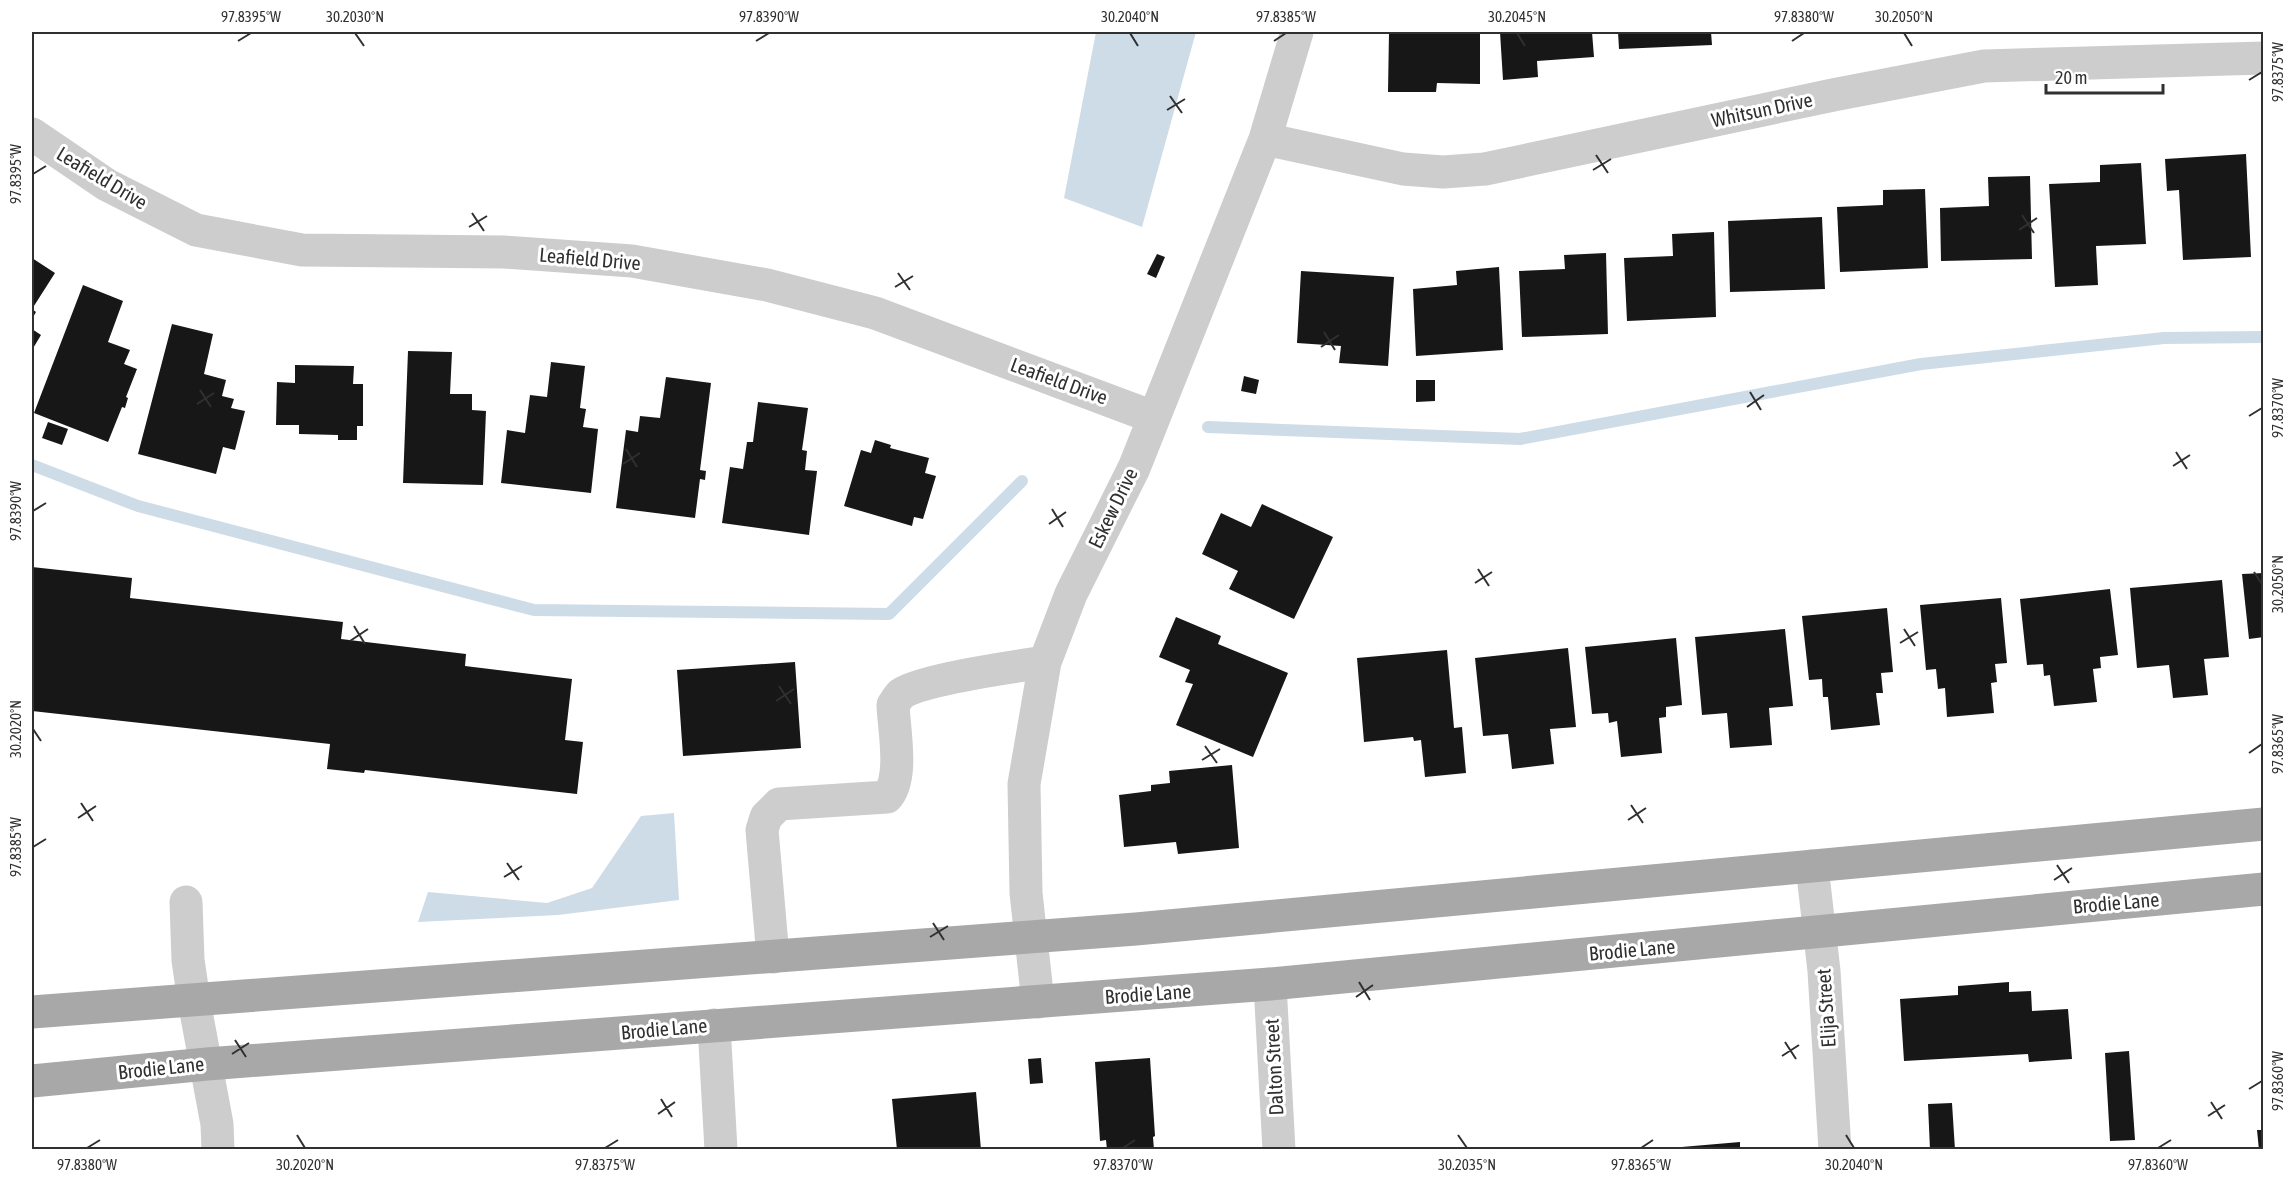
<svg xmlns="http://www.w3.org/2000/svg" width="2295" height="1181" viewBox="0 0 2295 1181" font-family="'Asap Condensed',sans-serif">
<rect width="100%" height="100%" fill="#fff"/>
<path fill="#cedce8" d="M1096,32h100l-54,195 -78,-29z
M674,813l5,87 -121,15 -140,7 10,-30 119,11 45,-15 49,-72z"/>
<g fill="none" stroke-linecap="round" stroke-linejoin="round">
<path stroke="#cedce8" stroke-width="12" d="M1208,427l312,12 401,-75 243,-26 100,-1
M32,465l106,41 396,104 355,4 133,-133"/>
</g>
<path fill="#171717" d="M1389,32h91v52l-43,-1 -1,9h-48z
M1500,32h92l2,25 -57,4 1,16 -35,3z
M1618,32h93l1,13 -93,4z
M2246,154l5,103 -68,3 -4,-70 -12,1 -2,-32z
M2141,163l5,81 -50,2 2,39 -43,2 -6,-103 51,-2v-17z
M2030,176l2,83 -91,2 -1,-53 49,-2 -1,-29z
M1925,189l3,79 -88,4 -3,-65 46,-2v-15z
M1822,217l3,72 -95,3 -2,-71z
M1714,232l2,85 -89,4 -3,-63 49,-2 -1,-22z
M1606,253l2,81 -86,3 -3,-66 46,-2 -1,-14z
M1157,254l8,3 -9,21 -9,-4z
M32,258l23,15 -23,36 4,3 -4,7z
M1499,267l4,83 -87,6 -3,-67 44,-4 -1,-14z
M1301,271l93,6 -6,89 -49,-3 2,-17 -44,-3z
M83,285l40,16 -15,41 22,8 -6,14 13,5 -11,28 2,1 -3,10 -3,-1 -14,35 -74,-29z
M172,324l41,10 -9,40 22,6 -4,16 12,3 -3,9 14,3 -10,39 -12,-3 -7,27 -78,-20z
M32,329l9,6 -9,15z
M408,351l44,1 -2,42h22v16l14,1 -3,74 -80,-2z
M551,362l34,4 -5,42 6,1 -3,18 15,2 -7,64 -90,-10 6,-53 18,3 5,-38 17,2z
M295,365l59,1 -1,18h10v42h-6v14h-19v-5l-39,-1v-9h-23l1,-43 18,1z
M1244,376l15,4 -3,14 -15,-3z
M666,377l45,6 -11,87 6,1 -1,9 -5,-1 -5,39 -79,-10 10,-78 12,2 2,-16 20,2z
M1416,380h19v21l-19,1z
M758,402l50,6 -6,42 5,1 -2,19 12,1 -8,64 -87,-12 8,-56 13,2 4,-27h6z
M48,422l20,7 -6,16 -20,-7z
M875,440l16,5 -1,3 39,10 -4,15 11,3 -13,43 -9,-2 -2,9 -68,-20 17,-56 10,3z
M1262,504l71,33 -39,82 -65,-30 9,-18 -36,-17 19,-41 30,14z
M32,567l100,11 -2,20 213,24 -2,17 125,15 -1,12 107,13 -7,61 18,2 -6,52 -212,-24 -1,3 -37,-4 3,-25 -298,-33z
M2264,573v64l-15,2 -7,-65z
M2222,580l7,77 -25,2 4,36 -35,3 -4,-33 -32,3 -7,-80z
M2110,589l8,66 -18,2 1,11 -8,1 4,33 -43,4 -4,-31 -6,1 -1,-12 -16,1 -7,-66z
M2001,598l6,65 -12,1 2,18 -6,1 3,30 -47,4 -2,-29 -7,1 -2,-20 -10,1 -6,-65z
M1887,608l6,64 -12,1 2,20h-7l4,32 -49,5 -3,-33h-5l-1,-18 -13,1 -7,-64z
M1176,617l45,19 -3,8 70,29 -35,84 -77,-32 17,-41 -8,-2 5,-12 -31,-13z
M1785,629l8,77 -24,2 3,37 -42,3 -3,-35 -25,2 -7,-78z
M1676,638l6,67 -16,2v10l-7,1 3,35 -41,4 -4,-36 -8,2 -1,-10 -16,1 -7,-67z
M1568,648l8,79 -26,2 4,35 -42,5 -4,-35 -25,2 -8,-78z
M1447,650l7,78 8,-1 4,46 -41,4 -4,-37 -7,1 -1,-4 -49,5 -7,-84z
M795,662l6,86 -118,8 -6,-86z
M1232,765l7,83 -61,6 -2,-12 -52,5 -5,-52 32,-4v-6l19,-2 -1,-12z
M2009,982v10l22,-1 1,20 36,-2 4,50 -43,3 -1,-8 -124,7 -4,-62 58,-4v-9z
M2129,1051l6,89 -25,1 -5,-88z
M1041,1058l2,25 -13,1 -2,-25z
M1150,1058l5,78 -2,1 1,13h-47l-1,-10 -6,1 -5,-79z
M976,1092l5,58h-84l-5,-51z
M1952,1103l3,47h-25l-2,-46z
M2257,1130h7v20h-5z
M1740,1142v8h-70v-2z"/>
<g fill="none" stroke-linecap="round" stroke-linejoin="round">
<path stroke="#cdcdcd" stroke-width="33" d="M32,134l75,51 89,45 106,20 202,2 128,9 135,24 108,28 278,104
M1265,139l138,30 40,3 42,-3 348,-74 151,-29 280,-8
M1812,866l12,105 11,179
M186,902l2,58 6,41 23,123 1,26
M773,957l-11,-127 4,-13 13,-13 108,-7c17,-19 7,-67 6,-92 2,-3 5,-8 8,-11 19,-14 117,-28 144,-32
M1270,984l9,166
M1038,1002l-12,-109 -2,-109 21,-122 26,-68 63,-126 131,-329 32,-107
M714,1025l7,125"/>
<path stroke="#a8a8a8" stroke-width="33" d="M32,1012l1104,-83 1128,-105
M32,1081l175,-17 1063,-80 994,-95"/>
</g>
<path fill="none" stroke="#303030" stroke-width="2" d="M355,33l9,13M1130,33l8,13M1517,33l8,13M1904,33l8,13M238,41l13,-8M756,41l13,-8M1274,41l12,-8M1792,41l12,-8M2249,80l13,-8M1170,96l12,17M1167,110l18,-11M1596,155l12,18M1593,170l18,-11M33,174l13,-8M472,213l12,18M2022,215l12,18M469,227l18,-11M2019,230l18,-12M898,273l12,17M895,287l18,-11M1324,332l11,18M1321,347l18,-12M200,390l11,17M1750,392l11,18M197,404l17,-11M1747,407l17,-12M2249,416l13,-8M626,449l11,18M2176,452l11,17M623,464l17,-11M2173,466l17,-11M1052,509l11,18M33,511l13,-8M1049,524l17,-12M1478,569l11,17M2254,572l8,12M1475,583l17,-11M354,626l11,18M1904,629l11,17M350,641l18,-12M1900,643l18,-11M779,686l12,18M776,701l18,-12M33,729l8,12M1205,746l12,17M2249,753l13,-9M1202,760l18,-11M81,803l12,18M1631,805l12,18M78,818l18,-12M1628,820l18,-12M33,847l13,-8M507,863l12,17M2057,865l12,18M504,877l18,-11M2054,880l18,-12M933,923l11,17M930,937l18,-11M1359,982l11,18M1356,997l17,-12M235,1040l11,17M1785,1042l11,17M232,1054l17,-11M1782,1056l17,-11M2249,1089l13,-8M661,1099l11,18M2211,1102l11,17M658,1114l17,-12M2208,1116l17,-11M297,1135l8,13M1458,1135l9,13M1846,1135l8,13M87,1148l13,-8M605,1148l13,-8M1123,1148l12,-8M1641,1148l12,-8M2158,1148l13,-8"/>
<g text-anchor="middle" stroke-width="6" stroke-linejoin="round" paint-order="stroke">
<g font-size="20" fill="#303030" stroke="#fff">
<text transform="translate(1762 110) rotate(-12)" y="7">Whitsun Drive</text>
<text transform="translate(102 178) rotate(31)" y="7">Leafield Drive</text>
<text transform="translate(590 259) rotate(5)" y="7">Leafield Drive</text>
<text transform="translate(1059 381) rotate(20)" y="7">Leafield Drive</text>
<text transform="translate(1113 508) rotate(-64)" y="7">Eskew Drive</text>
<text transform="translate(2116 903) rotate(-5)" y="7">Brodie Lane</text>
<text transform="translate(1632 950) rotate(-5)" y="7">Brodie Lane</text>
<text transform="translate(1148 994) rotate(-4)" y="7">Brodie Lane</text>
<text transform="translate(1826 1008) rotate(-94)" y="7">Elija Street</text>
<text transform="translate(664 1029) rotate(-5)" y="7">Brodie Lane</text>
<text transform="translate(1274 1067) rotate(-93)" y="7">Dalton Street</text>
<text transform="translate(161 1068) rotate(-6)" y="7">Brodie Lane</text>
</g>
</g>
<rect width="2295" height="1181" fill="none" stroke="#ffffff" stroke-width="66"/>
<path d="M2046 84v9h117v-9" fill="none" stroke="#303030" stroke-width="3"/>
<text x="2055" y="84" font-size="18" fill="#303030" stroke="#ffffff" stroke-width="4.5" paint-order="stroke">20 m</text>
<rect x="33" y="33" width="2229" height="1115" fill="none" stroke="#303030" stroke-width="2"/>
<g font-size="15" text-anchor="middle" fill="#303030">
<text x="251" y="22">97.8395°W</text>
<text x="355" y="22">30.2030°N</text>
<text x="769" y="22">97.8390°W</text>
<text x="1130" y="22">30.2040°N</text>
<text x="1286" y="22">97.8385°W</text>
<text x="1517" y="22">30.2045°N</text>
<text x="1804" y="22">97.8380°W</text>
<text x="1904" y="22">30.2050°N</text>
<text transform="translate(2278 72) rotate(-90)" y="5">97.8375°W</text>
<text transform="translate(16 174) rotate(-90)" y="5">97.8395°W</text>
<text transform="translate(2278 408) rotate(-90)" y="5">97.8370°W</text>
<text transform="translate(16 511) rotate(-90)" y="5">97.8390°W</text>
<text transform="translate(2278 584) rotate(-90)" y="5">30.2050°N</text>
<text transform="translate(16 729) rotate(-90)" y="5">30.2020°N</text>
<text transform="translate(2278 744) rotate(-90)" y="5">97.8365°W</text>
<text transform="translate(16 847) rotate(-90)" y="5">97.8385°W</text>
<text transform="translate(2278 1081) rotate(-90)" y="5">97.8360°W</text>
<text x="87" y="1170">97.8380°W</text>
<text x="305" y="1170">30.2020°N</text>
<text x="605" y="1170">97.8375°W</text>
<text x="1123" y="1170">97.8370°W</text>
<text x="1467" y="1170">30.2035°N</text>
<text x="1641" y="1170">97.8365°W</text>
<text x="1854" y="1170">30.2040°N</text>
<text x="2158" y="1170">97.8360°W</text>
</g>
</svg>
